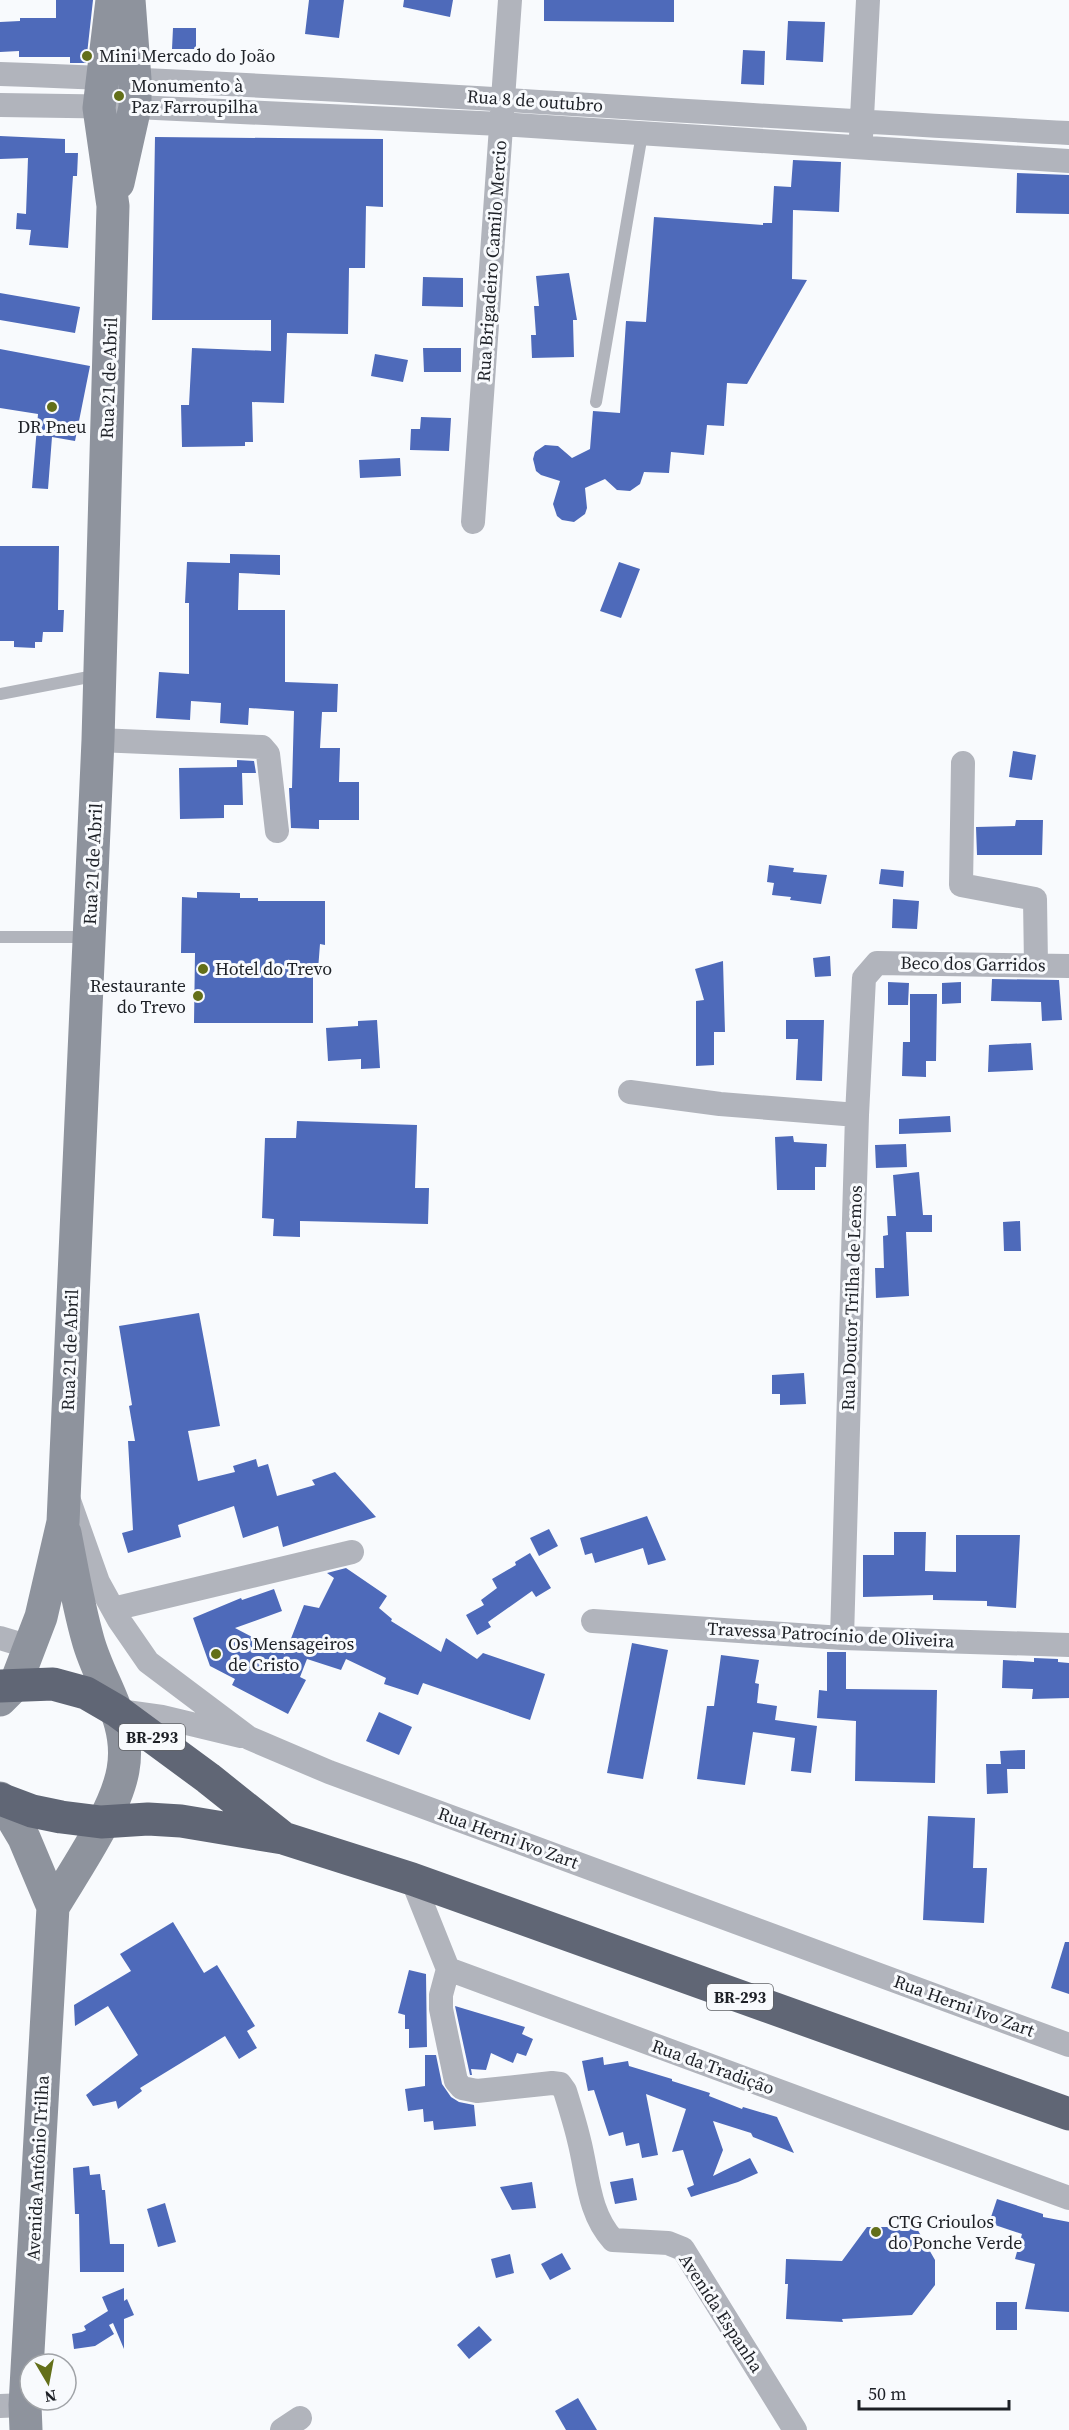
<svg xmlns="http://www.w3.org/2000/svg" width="1069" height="2430" viewBox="0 0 1069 2430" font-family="'Source Serif 4',serif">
<rect width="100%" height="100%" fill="#f8fafd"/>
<path fill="#4e6aba" d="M56,0h37l-7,63h-16v-6h-51v-6l-19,1v-30l20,-1v-3h36z
M309,0h35l-5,38 -34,-4z
M404,0h49l-3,17 -47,-10z
M544,0h130v22l-130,-1z
M788,21l37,1 -2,40 -37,-2z
M173,28h23v21h-24z
M743,50l22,1 -1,34 -23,-1z
M0,136l65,3v14h13l-1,23h-4l-5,72 -39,-3 2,-15 -15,-1 1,-16 9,1 2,-56 -28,1z
M155,137l228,2v68l-17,-1 -1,62h-16l-1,66 -61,-1 -3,70 -32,-1 1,40h-8v4l-63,1 -1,-42h8l3,-57 79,3v-31h-119z
M793,160l48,2 -2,50 -46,-2 -1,69 15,1 -60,104 -20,-1 -3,43 -17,-1 -3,30 -33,-3 -2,21 -25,-1 -4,12 -10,7 -13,-1 -12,-11 -20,9 2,20 -2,6 -11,8 -12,-2 -5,-4 -4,-12 7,-23 -19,-6 -5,-4 -3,-12 2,-7 10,-7 13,1 14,12 18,-9 3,-38 27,2 6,-92 20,1 8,-105 109,8v-2h9l2,-37 17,1z
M1017,173l52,2v39l-53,-1z
M569,273l8,47h-4l1,37 -42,1 -1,-23h5l-2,-29h5l-3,-30z
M423,277l40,1v29l-41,-1z
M0,293l80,14 -5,26 -75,-13z
M423,348h38v24h-37z
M0,349l90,17 -15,75 -23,-4 -4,52 -16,-1 6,-74 -38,-6z
M375,354l33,6 -5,22 -32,-6z
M421,417l30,1 -2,33 -39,-1 1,-21h9z
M400,458l1,18 -41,2 -1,-18z
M0,546h59l-1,64h6l-1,22h-20l-1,10h-7v6l-21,-1v-6h-14z
M230,554l50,1v20l-41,-2 -1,37h47v72l53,2 -1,28h-15l-2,36h20l-1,34h20v38h-40v9l-28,-1 -2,-40h3l2,-77 -45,-3 -1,17 -28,-2 1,-20 -30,-2 -1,19 -34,-2 3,-46 30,2v-71h-4l2,-41 43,1z
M619,562l21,7 -19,49 -21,-7z
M1013,751l23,4 -4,25 -23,-3z
M237,760l17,1 2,12h-14l1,32h-19v13l-44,1 -1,-51 58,-1z
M1016,820h27l-1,35h-65l-1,-28 39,-1z
M769,865l25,3 -1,4 34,3 -6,29 -31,-4 1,-3 -19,-2 2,-12 -7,-1z
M881,869l23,2 -1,16 -24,-3z
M197,892l43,1v5h18v3h67v44l-5,-1 -2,26 -5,-1v54h-119l1,-70h-14l1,-56 15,1z
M893,899l26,2 -2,28 -25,-1z
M830,956l1,20 -16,1 -2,-19z
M723,961l2,71h-11v33l-18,1v-65l8,-1 -9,-31z
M992,979l67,1 3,40 -20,1 -1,-19 -50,-1z
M888,982l21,1 -1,22h-20z
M961,982v21l-19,1v-21z
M910,994h27l-1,67h-10v16l-24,-1 1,-34h7z
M377,1020l3,48 -19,1v-10l-33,2 -2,-33 32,-2v-5z
M786,1020h38l-2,61 -26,-1 2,-41h-12z
M1031,1043l2,27 -45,2 1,-27z
M950,1116l1,16 -52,2v-15z
M297,1121l120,4 -2,63h14l-1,36 -128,-3v16l-27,-1 1,-17 -12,-1 3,-80h31z
M793,1136l1,6 33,2 -1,23h-11v23h-38l-2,-53z
M906,1144l1,23 -31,1 -1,-23z
M919,1172l4,43h9v17h-26l3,64 -33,2 -1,-30h9l-1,-32 5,-1 -1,-19h9l-3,-41z
M1020,1221l1,30h-17l-1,-29z
M199,1313l21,113 -32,5 10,50 37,-9 -2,-6 23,-7 2,8 10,-3 9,32 38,-11 -3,-5 23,-8 41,45 -93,30 -5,-21 -35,12 -9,-32 -56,19 3,12 -53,16 -6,-20 11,-3 -5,-89h7l-6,-35 3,-1 -13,-79z
M804,1373l2,31 -26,1v-11h-8v-19z
M647,1516l19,44 -18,5 -5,-17 -48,15 -3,-10 -7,2 -5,-17z
M549,1529l9,17 -19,10 -9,-18z
M894,1532h32l-1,39 31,1v-37h64l-4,73 -29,-2v-5l-54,-1v-5l-70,2v-42h31z
M530,1553l21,35 -15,9 -4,-6 -44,31 3,5 -14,8 -11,-20 18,-10 -3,-5 16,-12 -5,-9 24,-14 -1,-3z
M346,1568l41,28 -8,12 13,11 -1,2 50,31 5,-14 31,21 6,-6 62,21 -15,46 -107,-37 -5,12 -34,-11 2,-6 -40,-19 -5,11 -34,-11 -7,18 6,3 -18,34 -56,-29 3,-6 -25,-13 -17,-48 48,-20 1,2 32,-11 8,22 -47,17 50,26 19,-49 15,3 15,-30 -7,-5z
M632,1643l36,7 -25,129 -36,-6z
M827,1652h19v37l91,1 -2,93 -80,-2 1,-60 -39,-3 2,-28 8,1z
M721,1655l38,5 -4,23 4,1 -2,19 20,3 -2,14 42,6 -6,47 -20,-2 4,-33 -42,-6 -8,53 -48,-6 10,-73h7z
M1034,1658l24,1v3l11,1v35l-37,1 1,-10 -31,-1 1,-28 31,2z
M379,1712l33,15 -13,28 -33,-14z
M1025,1750v19h-18l1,24 -21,1 -1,-30h15l-1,-13z
M928,1816l47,2 -2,50h14l-3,55 -61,-3z
M173,1922l31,51 13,-8 38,61 -8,5 10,17 -18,11 -14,-23 -85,52 2,3 -24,18 -2,-8 -23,5 -7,-11 52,-40 -30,-49 -33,20 -1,-21 57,-34 -11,-17z
M1065,1942h4v52l-18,-6z
M409,1970l17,4 1,73 -18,1v-19h-4v-14l-7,-2z
M455,2006l70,21 -3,7 11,5 -7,17 -9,-3 -4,10 -22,-10 -5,17 -15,-1 1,6h-2z
M425,2055h11l6,29 9,13 8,5 15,3 2,21 -42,4 -1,-9 -9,1 -1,-13 -15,2 -3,-22 20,-3z
M603,2057l1,8 24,-4 1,5 43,13v2l38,12 -1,3 33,13 1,-2 34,10 17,36 -41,-16 -2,-4 -38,-12 10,29 -10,26 37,-18 8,15 -20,9 -47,15 -4,-9 7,-3 -11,-35 -11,2 14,-43 -40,-15 12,61 -16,3 -3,-15 -13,3 -3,-14 -14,4 -15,-46 -6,1 -6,-30z
M89,2166l1,9 10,-1 2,16h3l5,54h14v28h-44l-1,-58h-4l-2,-46z
M633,2178l4,22 -22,4 -5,-22z
M532,2182l4,26 -24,2 -12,-23z
M997,2199l46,15v3l26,5v90l-44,-3 10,-45 -20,-5 7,-25 -33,-11z
M165,2203l11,39 -18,5 -11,-38z
M867,2227h49l19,33v25l-23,30 -70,4 1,3 -57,-3 2,-35h-3l1,-25 56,2z
M562,2253l9,16 -21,11 -9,-16z
M510,2254l4,19 -18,5 -5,-19z
M124,2288v13l3,-2 7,16 -10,4v30l-11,-26 -4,2 5,9 -19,12 -21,3 -2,-15 10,-2 4,-2 -2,-4 24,-15 -6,-14z
M996,2302h21v28h-21z
M479,2326l13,14 -23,19 -12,-14z
M578,2398l19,32h-31l-11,-19z"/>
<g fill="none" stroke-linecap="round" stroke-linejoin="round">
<path stroke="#b1b4bc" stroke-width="12" d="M596,402l46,-268
M0,694l99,-19
M0,937h88"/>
<path stroke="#b1b4bc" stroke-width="24" d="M0,74c357,13 713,41 1069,59
M0,105l135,2 366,17 568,37
M861,137l7,-137
M473,522l37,-522
M98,740l164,7 6,7 9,77
M963,763l-2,122 74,14 1,66
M630,1092l90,12 137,11
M67,1495l31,87 21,38 29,42 101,76 80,34 740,273
M113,1609l239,-57
M593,1621l249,17 227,7
M0,1638l30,9
M842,1638l15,-523 7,-137 13,-15 192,3
M119,1711l43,6 79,19
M412,1879l36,90 621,229
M448,1969l-7,26v14l15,72 6,7 15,3 75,-8 8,1 5,7c5,16 10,32 14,49 9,35 9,73 34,100l55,3 15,6 112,181
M0,2406l25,-1
M282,2430l18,-12"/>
<path stroke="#8e939d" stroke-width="33" d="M118,183l17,-76v-28l-6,-79
M0,1700l15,-15 26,-68 22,-95 35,-782 15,-534 -14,-98 13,-108
M0,1798l24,40 29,69 -28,498 1,25
M53,1907c22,-37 63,-96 70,-137 9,-49 -23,-86 -35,-130 -10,-35 -16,-72 -23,-107"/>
<path stroke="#606675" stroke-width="33" d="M0,1686l53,-2 33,9 31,18 91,67 74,59
M0,1799l32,12 29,6 40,5 47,-3 33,2 102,17 129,41 657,235"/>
</g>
<g fill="#636f19" stroke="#f8fafd" stroke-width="2">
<circle cx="87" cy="56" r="6"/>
<circle cx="119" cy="96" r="6"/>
<circle cx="52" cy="407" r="6"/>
<circle cx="203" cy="969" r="6"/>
<circle cx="198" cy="996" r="6"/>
<circle cx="216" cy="1654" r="6"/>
<circle cx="876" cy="2232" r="6"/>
</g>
<g text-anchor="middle" stroke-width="6" stroke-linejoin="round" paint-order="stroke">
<g fill="#f8fafd" stroke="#5f6166" stroke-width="1.5">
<rect x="119" y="1724" width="66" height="26" rx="4.5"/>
<rect x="707" y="1984" width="66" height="26" rx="4.5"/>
</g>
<g font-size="16" font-weight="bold" fill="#1d2026">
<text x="152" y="1743">BR-293</text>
<text x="740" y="2003">BR-293</text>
</g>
<g font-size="18" fill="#1d2026" stroke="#f8fafd" text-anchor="start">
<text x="99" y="62">Mini Mercado do João</text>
<text x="131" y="92">Monumento à<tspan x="131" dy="21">Paz Farroupilha</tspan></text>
<text x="52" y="433" text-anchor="middle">DR Pneu</text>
<text x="215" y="975">Hotel do Trevo</text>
<text x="186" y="992" text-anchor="end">Restaurante<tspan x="186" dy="21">do Trevo</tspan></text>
<text x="228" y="1650">Os Mensageiros<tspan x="228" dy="21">de Cristo</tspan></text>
<text x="888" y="2228">CTG Crioulos<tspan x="888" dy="21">do Ponche Verde</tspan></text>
</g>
<g font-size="18" fill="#1d2026" stroke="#f8fafd">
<text transform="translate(535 101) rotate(4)" y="6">Rua 8 de outubro</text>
<text transform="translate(492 261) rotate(-86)" y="6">Rua Brigadeiro Camilo Mercio</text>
<text transform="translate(109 378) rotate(-88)" y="6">Rua 21 de Abril</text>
<text transform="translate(93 864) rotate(-87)" y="6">Rua 21 de Abril</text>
<text transform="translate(973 964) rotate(1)" y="6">Beco dos Garridos</text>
<text transform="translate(852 1298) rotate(-88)" y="6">Rua Doutor Trilha de Lemos</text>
<text transform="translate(70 1350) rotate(-88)" y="6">Rua 21 de Abril</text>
<text transform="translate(831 1635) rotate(3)" y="6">Travessa Patrocínio de Oliveira</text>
<text transform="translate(508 1838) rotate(20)" y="6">Rua Herni Ivo Zart</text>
<text transform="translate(964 2006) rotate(20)" y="6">Rua Herni Ivo Zart</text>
<text transform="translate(713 2067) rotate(20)" y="6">Rua da Tradição</text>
<text transform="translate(38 2168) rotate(-87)" y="6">Avenida Antônio Trilha</text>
<text transform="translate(721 2313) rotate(57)" y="6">Avenida Espanha</text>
</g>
</g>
<g transform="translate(48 2382) rotate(170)"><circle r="28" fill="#f8fafd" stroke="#a0a3a7" stroke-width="1.5"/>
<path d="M0-4.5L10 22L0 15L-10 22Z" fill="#636f19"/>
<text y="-9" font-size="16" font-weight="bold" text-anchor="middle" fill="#1d2026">N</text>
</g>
<path d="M859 2400v9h150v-9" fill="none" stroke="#1d2026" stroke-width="3"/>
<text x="868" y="2400" font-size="18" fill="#1d2026" stroke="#f8fafd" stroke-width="4.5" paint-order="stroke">50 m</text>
</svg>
